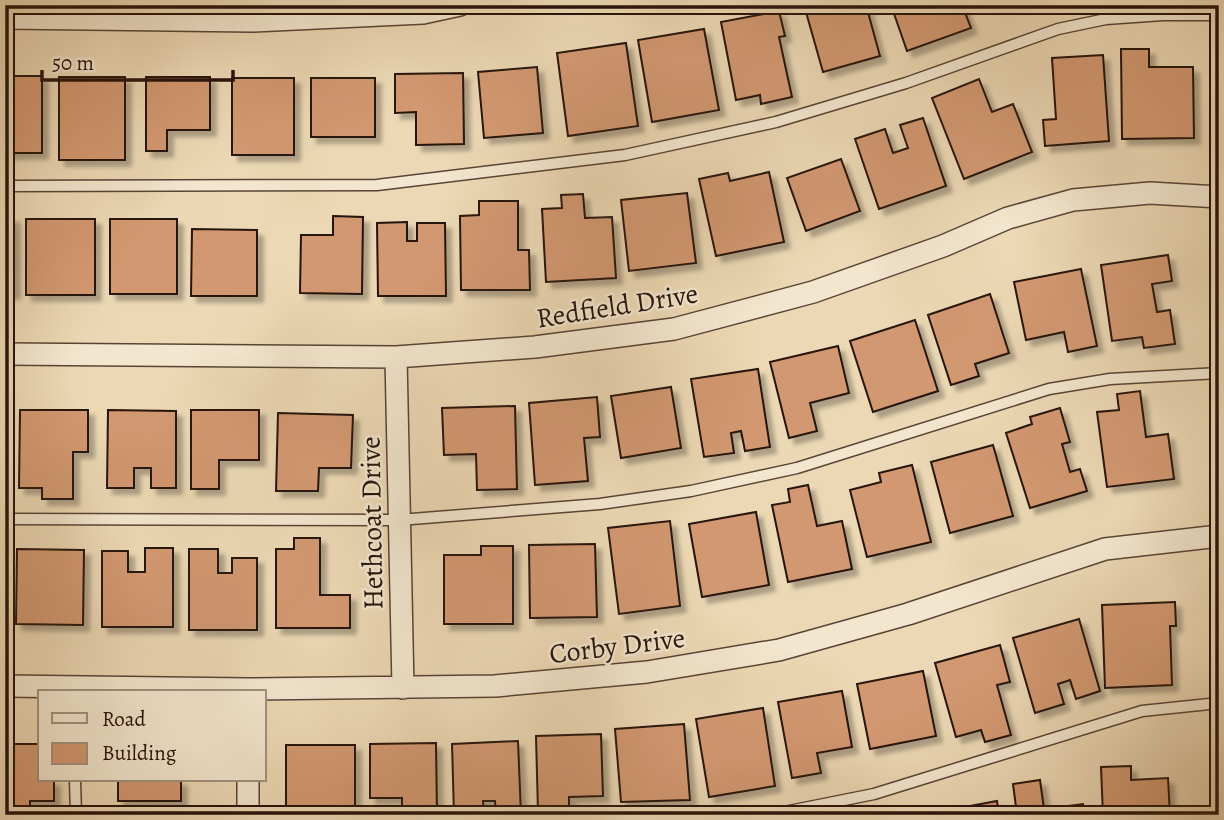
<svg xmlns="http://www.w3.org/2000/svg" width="1224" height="820" viewBox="0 0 1224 820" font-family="Alegreya,serif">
<defs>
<filter id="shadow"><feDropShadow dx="6" dy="6" stdDeviation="2" flood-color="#0004"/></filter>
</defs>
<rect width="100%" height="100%" fill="#ecd8b4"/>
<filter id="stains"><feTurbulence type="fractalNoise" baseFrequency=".00286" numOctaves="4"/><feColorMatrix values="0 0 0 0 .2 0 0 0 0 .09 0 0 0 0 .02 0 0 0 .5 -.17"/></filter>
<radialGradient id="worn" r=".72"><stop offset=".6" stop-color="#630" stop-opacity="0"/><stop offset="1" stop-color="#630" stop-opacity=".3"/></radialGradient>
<path fill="#d29871" stroke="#27130b" stroke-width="2" filter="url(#shadow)" d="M804,5h62l14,51 -57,16z
M891,5h71l9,23 -64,23z
M779,11l6,25 -6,1 13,60 -31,7 -1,-9 -24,5 -15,-78z
M704,29l15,81 -67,12 -14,-82z
M626,43l12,83 -70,10 -11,-83z
M1121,49h28v18h44l1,71 -72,1z
M1103,55l6,86 -64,5 -2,-26 13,-1 -4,-61z
M537,67l6,66 -59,5 -6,-66z
M463,73l1,71 -48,1v-33l-21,1v-39z
M5,76h37v77h-37z
M59,77h66v83h-66z
M146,77h64v53h-43v21h-21z
M232,78h62v77h-62z
M311,78h64v59h-64z
M979,79l13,33 21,-8 19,48 -68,27 -32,-81z
M923,118l23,68 -67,23 -24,-70 30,-10 8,24 15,-5 -8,-23z
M841,159l19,52 -54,20 -19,-53z
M769,172l15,70 -68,14 -17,-77 29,-6 2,8z
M687,193l9,70 -67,8 -8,-71z
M583,194l2,24 27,-1 4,61 -70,4 -4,-73 20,-1 -1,-13z
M479,201h39v49h11l1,40h-69l-1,-74 19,-1z
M333,216l30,1 -1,77 -62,-1 1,-58h32z
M5,217h9v76h-9z
M26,219h69v76h-69z
M110,219h67v75h-67z
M407,222v19h10v-18h28l1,73h-68l-1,-73z
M192,229l65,1v66h-66z
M1168,255l4,26 -20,3 5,28 13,-2 5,34 -31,4 -2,-11 -30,4 -11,-76z
M1081,269l16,77 -29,6 -4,-20 -38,8 -12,-58z
M990,294l19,59 -34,11 4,12 -28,9 -23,-70z
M915,320l23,71 -65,21 -23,-71z
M838,346l11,47 -39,10 7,28 -28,7 -19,-76z
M758,369l12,78 -25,4 -4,-20 -10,2 3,20 -30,4 -13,-78z
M671,387l10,61 -60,10 -10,-62z
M1140,391l6,46 22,-3 6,45 -67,8 -10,-75 22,-2 -2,-16z
M597,397l3,40 -16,1 4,43 -53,4 -6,-82z
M515,406l2,83 -40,1 -1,-36 -32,1 -2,-47z
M1060,408l10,34 -8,2 8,28 10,-3 7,22 -57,17 -24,-75 26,-9 -2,-7z
M20,410h68v42h-15v47h-31v-11h-23z
M108,410l68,1v77h-25v-20h-17v20h-27z
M191,410h68v50h-40v29h-28z
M278,413l75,2 -2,53h-32l-1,23h-42z
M993,445l20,71 -63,17 -19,-71z
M912,465l19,77 -64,15 -17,-67 31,-8 -2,-9z
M808,485l9,41 25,-5 10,48 -64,13 -16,-77 18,-3 -2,-13z
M756,512l13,73 -67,12 -13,-73z
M670,521l10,85 -61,8 -11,-86z
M294,538h26v57h30v33h-74v-79h18z
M595,544l2,73 -67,1 -1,-73z
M481,546h32v78h-69v-69h37z
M145,548h28v79h-71v-76h26v21h17z
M17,549l67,1 -1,75 -67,-1z
M189,549h29v24h14v-15h25v72h-68z
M1175,602l1,24h-6l2,59 -67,3 -3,-83z
M1079,619l21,72 -24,8 -6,-19 -12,4 6,20 -29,9 -22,-75z
M1000,645l10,37 -13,3 14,50 -26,7 -4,-12 -25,7 -21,-74z
M923,671l13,65 -66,13 -13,-65z
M842,691l10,56 -35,6 4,20 -29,5 -14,-76z
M763,708l12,78 -66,11 -13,-78z
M684,724l6,76 -69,2 -6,-73z
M601,734l2,62 -34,1v14l-31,1 -2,-76z
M518,741l3,74h-25l-1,-14h-12l1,14h-30l-2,-71z
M436,743l1,72h-35v-17h-32v-54z
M5,744h35v36h14v21h-24v14h-25z
M286,745h69v70h-30v-7h-39z
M1131,766v14l37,-2 2,37h-67l-2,-48z
M118,780h63v21h-63z
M1040,780l4,29 39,-5 1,11h-67l-4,-31z
M997,801l2,14h-66l31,-6v-2z"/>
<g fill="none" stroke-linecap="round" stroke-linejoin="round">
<g stroke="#584435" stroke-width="13">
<path id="lane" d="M5,186l372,-1 248,-30 151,-33 130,-39 152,-54 48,-10 57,-4h56
M5,519l394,1 201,-16 91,-13 106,-23 252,-79 61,-10 109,-6
M75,780l1,35
M769,815l105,-21 268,-83 77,-8"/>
</g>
<g stroke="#584435" stroke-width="24">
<path id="street" d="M5,18l248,3 170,-8 37,-8
M5,354l391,3 139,-10 139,-18 139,-37 130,-46 65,-28 65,-18 77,-7 69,4
M396,357l7,331
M5,686l243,3 247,-3 152,-14 132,-22 129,-36 197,-65 114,-13
M248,780v35"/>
</g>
<use href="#lane" stroke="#f3e6ce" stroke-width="10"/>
<use href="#street" stroke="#f3e6ce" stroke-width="21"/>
</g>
<g text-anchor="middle" stroke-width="5" stroke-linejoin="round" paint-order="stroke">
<g font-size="28" fill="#27130b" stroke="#f3e6ce">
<text transform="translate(617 305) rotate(-9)" y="10">Redfield Drive</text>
<text transform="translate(371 523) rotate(-91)" y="10">Hethcoat Drive</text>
<text transform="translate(617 645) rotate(-7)" y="10">Corby Drive</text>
</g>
</g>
<rect width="1224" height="820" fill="none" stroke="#ecd8b4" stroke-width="28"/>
<rect x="7" y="7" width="1210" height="806" fill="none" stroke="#27130b" stroke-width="3.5"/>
<rect x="14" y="14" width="1196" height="792" fill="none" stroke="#27130b" stroke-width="2"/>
<rect x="38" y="690" width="228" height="91" fill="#f3e6ce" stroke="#a19280" stroke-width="2"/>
<rect x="52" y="713" width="35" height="10" fill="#f3e6ce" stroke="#a19280" stroke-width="2"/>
<text x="102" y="726" font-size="21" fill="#27130b">Road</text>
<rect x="52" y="743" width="35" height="21" fill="#d29871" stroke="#a19280" stroke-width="2"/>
<text x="102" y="760" font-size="21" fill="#27130b">Building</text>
<path d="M42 70v10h191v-10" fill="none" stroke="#27130b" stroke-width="3.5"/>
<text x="52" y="70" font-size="21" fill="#27130b" stroke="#f3e6ce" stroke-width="5" paint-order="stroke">50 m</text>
<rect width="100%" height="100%" filter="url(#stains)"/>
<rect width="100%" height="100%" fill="url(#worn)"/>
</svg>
